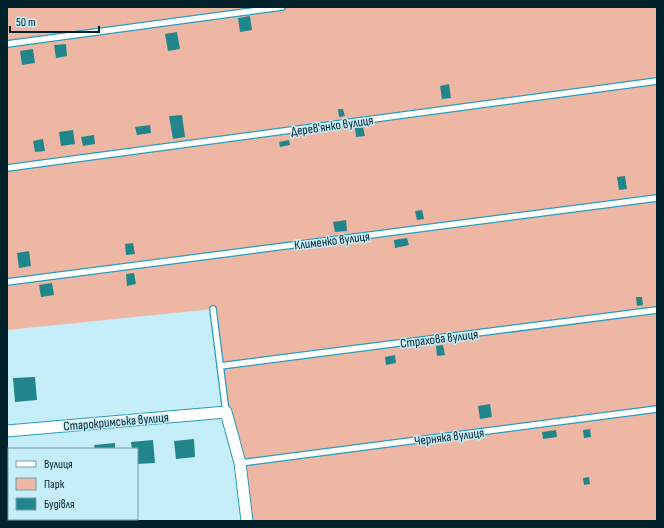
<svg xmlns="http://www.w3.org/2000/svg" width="664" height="528" viewBox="0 0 664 528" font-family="'Sofia Sans Condensed',sans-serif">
<rect width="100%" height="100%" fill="#c6edfa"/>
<path fill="#edb7a4" d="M7,7h650v514h-410l-21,-109 -13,-103 -206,21z"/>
<path fill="#21868b" d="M250,16l2,14 -12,2 -2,-14z
M177,32l3,17 -12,2 -3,-17z
M66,44l1,12 -11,2 -2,-13z
M33,49l2,14 -13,2 -2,-14z
M449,84l2,14 -9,1 -2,-13z
M338,109h5l2,7 -6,1z
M182,115l3,22 -12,2 -4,-23z
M150,125l1,8 -14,2 -2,-8z
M363,127l2,9 -9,1 -1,-9z
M73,130l2,14 -14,2 -2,-14z
M94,135l1,9 -12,2 -2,-9z
M43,139l2,12 -10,1 -2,-11z
M289,140l1,5 -10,2 -1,-5z
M625,176l2,13 -8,1 -2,-13z
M422,210l2,9 -7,1 -2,-9z
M346,220l1,11 -12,1 -2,-10z
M407,238l2,7 -14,3 -1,-8z
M133,243l2,11 -9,1 -1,-11z
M29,251l2,15 -12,2 -2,-15z
M134,273l2,11 -9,2 -1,-12z
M52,283l2,12 -13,2 -2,-12z
M636,297h6l1,8 -6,1z
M443,345l2,10 -8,1 -1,-10z
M395,355l1,8 -10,2 -1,-8z
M35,377l2,23 -22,2 -2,-24z
M490,404l2,13 -12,2 -2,-13z
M590,429l1,8 -7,1 -1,-8z
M556,430l1,7 -14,2 -1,-7z
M194,439l1,18 -19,2 -2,-18z
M153,440l2,23 -18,1v-15h-5l-1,-7z
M115,443v6h-20l-1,-4z
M589,477l1,7 -6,1 -1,-7z"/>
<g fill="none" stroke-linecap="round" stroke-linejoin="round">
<g stroke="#259ebd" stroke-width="8">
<path id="lane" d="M7,44l275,-37
M7,168l650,-87
M7,282l650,-84
M213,309l13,103
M220,366l437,-56
M240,463l417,-54"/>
</g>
<g stroke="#259ebd" stroke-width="13">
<path id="street" d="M7,431l219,-19 14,51 7,58"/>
</g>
<use href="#lane" stroke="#fff" stroke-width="5.5"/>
<use href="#street" stroke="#fff" stroke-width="11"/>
</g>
<g text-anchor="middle" stroke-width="3" stroke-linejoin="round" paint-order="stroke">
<g font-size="13" fill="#00202a" stroke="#c6edfa">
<text transform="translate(332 125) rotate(-8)" y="5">Дерев'янко вулиця</text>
<text transform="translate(332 240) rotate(-7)" y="5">Клименко вулиця</text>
<text transform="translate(439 338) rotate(-7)" y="5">Страхова вулиця</text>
<text transform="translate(116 421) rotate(-5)" y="5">Старокримська вулиця</text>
<text transform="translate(449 436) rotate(-7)" y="5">Черняка вулиця</text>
</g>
</g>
<rect width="664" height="528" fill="none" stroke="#00202a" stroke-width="16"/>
<rect x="8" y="448" width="130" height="72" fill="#c6edfa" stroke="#779ba7"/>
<rect x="16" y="461" width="20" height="6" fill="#ffffff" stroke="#779ba7"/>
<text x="44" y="468" font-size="12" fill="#00202a">Вулиця</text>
<rect x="16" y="478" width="20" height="12" fill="#edb7a4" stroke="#779ba7"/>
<text x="44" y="488" font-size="12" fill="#00202a">Парк</text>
<rect x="16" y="498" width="20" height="12" fill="#21868b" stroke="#779ba7"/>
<text x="44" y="508" font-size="12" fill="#00202a">Будівля</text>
<path d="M10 26v6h89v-6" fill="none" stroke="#00202a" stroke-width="2"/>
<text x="16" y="26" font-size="12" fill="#00202a" stroke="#c6edfa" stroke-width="3" paint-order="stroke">50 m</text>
</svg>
